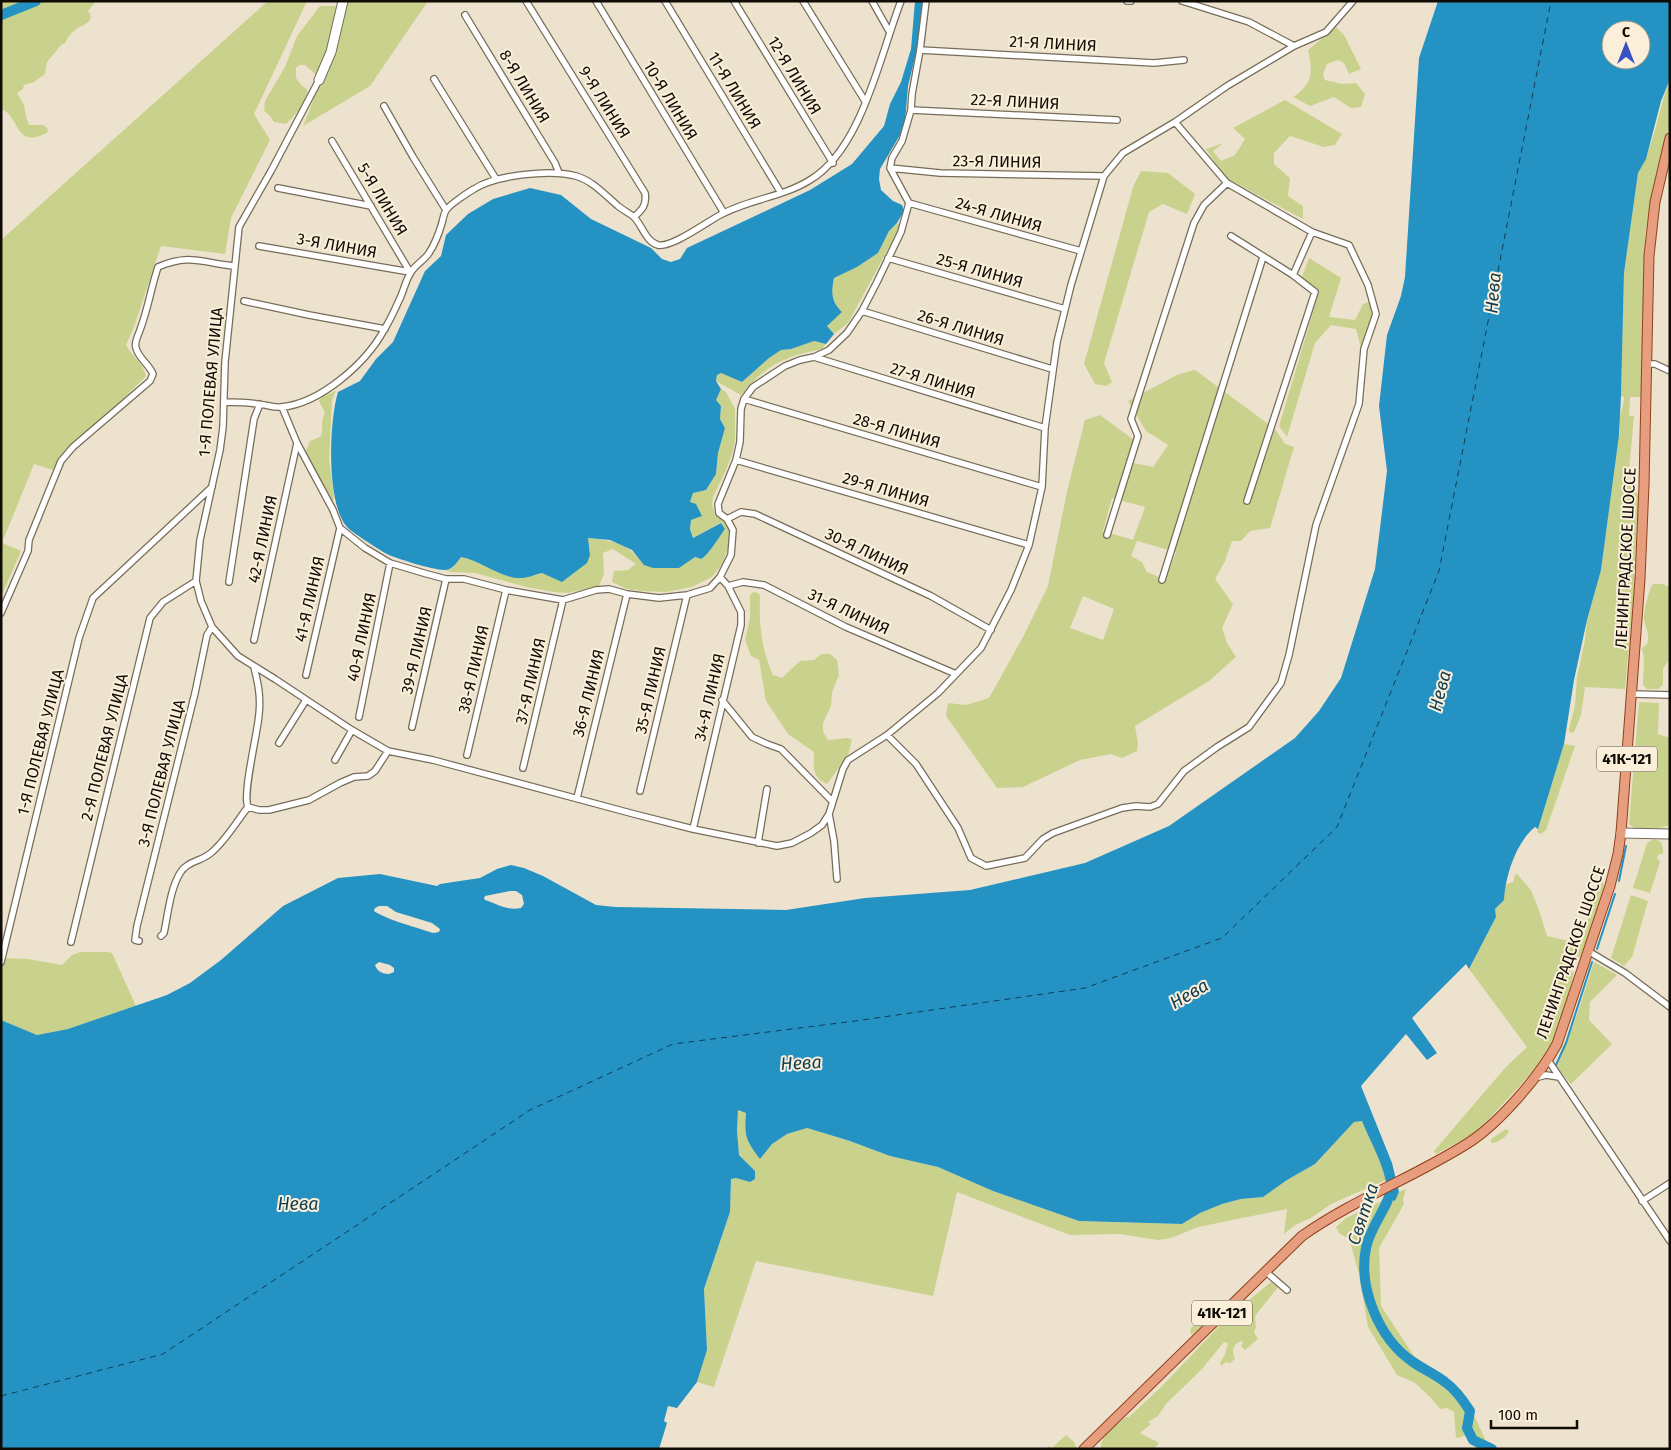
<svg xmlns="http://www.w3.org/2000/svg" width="1671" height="1450" viewBox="0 0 1671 1450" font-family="'Fira Sans',sans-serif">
<rect width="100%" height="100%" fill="#ede2cd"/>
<path fill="#c9d28c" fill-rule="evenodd" d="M1,1h95l-8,10c9,12 -8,14 -13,19 -5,4 -7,7 -10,13l-4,2 -14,17 -2,12 -11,8 -10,3 -1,4 -6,4 7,12 2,12 3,8h14l4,3 1,4c-34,19 -28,-17 -47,-23z
M268,1h39l-53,113 16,26 -39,78 -6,36 -64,-8 -27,81 -8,18c6,11 17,18 20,31l-94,94 -18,-6 -32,79 19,8 -20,46v-357z
M349,1h79l-58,85 -67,40c7,-15 11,-31 19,-46l-17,-15h-5l-4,3v10l6,8 5,3c1,14 -12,26 -21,35l-12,-2 -4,-6 -6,-5 1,-10 20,-34 12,-31 23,-30h27z
M1336,27l8,8 17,34 -12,5 -5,-11 -6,-3 -11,4 -4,10 2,6 17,4 14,-1 9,11 -4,13 -10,1 -17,-11 -24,9 -17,-9c20,-13 20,-25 15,-47z
M1670,79v44l-14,51 -10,55 -2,26 -3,142h-11l-1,19h5l-6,66 10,13 -5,107 -8,87 -40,-2 -4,28 -7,17 -4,1 -1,-4 6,-23 2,-29 8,-37 2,-20 14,-50 17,-131c4,-10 1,-12 2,-21 1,-7 4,-13 4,-21l-3,-1 3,-123 14,-100c17,-28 20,-63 32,-94z
M1285,100l57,34 -7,11 -11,2 -34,-11 -16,17v11l16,14 -2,18 15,10v13l-77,-41 -11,-15 -9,-14 17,-6 -10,8 8,10 14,-6 10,-16 -12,-11z
M1141,171l27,2 27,21 -8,20 -24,-10 -14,8 -45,151 8,19 -5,4 -12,-2 -11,-20 49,-177z
M897,223l4,2 -53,98 -14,11 -7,-8 5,-6 5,-13 -6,-15 3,-14 23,-11 21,-14 11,-22z
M1309,258l32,20 -12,39 26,3 8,-16 6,-2 3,13 -11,33 -5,-19 -25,-4 -16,18 -28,94 -8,-11 40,-134 -17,-15z
M814,341l12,3 -4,5c-36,7 -57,16 -81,46l-25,-14 1,-6 4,-2 21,9 27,-24 12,-8 10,-1z
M1195,370l80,59 10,15 9,3 -24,81 -20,3 -9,10h-9l-7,20 -10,18 18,25 -11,24 5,15 9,14 -27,24 -74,45 3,18 -1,7 -15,7 -11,-4 -31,6 -57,27 -26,1 -51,-72 2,-13 18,2 23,-7 34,-61 25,-51 20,-99 17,-67 15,-5 34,25v23l19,4 15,-22 -22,-14 -18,-30 51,-27zM1112,498l33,9 -12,33 -30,-9zM1137,541l39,11 -10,28 -19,-8 -5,-10 -11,-6zM1083,596l31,13 -11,31 -33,-12z
M721,389l5,3 9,17v32l-3,13 -6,16 -13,27 -1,7 3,10 12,9 3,8 -1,15 -7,18 -10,13 -20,10 -26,5 -24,-1 -15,-2 -15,-7 2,-11 14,-1 8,-6 -23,-15 -10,4 1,21 -5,12 -32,7 -14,-1 -26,-5 -52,-14 -23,-1 -8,-2 9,-2 8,-11c17,3 30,14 47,19 24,6 59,-12 82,-21l-2,-17c28,3 38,5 56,26l35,4 16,-11 6,2c7,-3 18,-22 24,-30l-5,-6 -27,15 -3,-9 1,-9 11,-4 -12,-14 3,-9 13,-3 10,-16 2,-21 7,-25 -5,-9 1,-13 -5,-6z
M336,391l-4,9 -3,60 5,35 -1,7 -6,-6 -21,-45 4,-10 10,-4c5,-8 -1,-14 5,-24l-6,-12 3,-4z
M1653,584h10l7,3v52l-2,4v18l-5,8v16l-5,4h-11l-4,-4 1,-26 -2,-11 5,-4c3,-11 -1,-14 -3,-24 -1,-6 5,-31 9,-36z
M753,592l5,1 2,3c-1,29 1,52 13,79l9,3 18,-17 14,-1 7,-6h9l7,6 2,15 -7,17 -1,14 -8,17v9l5,8 20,-2 4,2 -4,15 -21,29c-16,-7 -13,-17 -13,-32l-26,-18 -22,-33 -7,-41 -8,-4 -6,-16 5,-22v-23z
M1639,702l20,1 -1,31 12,4v87c-10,4 -33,7 -41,-1z
M1564,744l11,2 -29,84 -5,4 -4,-2z
M1654,839l7,3 2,7v4l-5,2 -1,3 3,4 -10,31 -17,-5 14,-45z
M1516,873l15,17 8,20 8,26 35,8 17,-66 3,1 2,6 -10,37 -14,35 -4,1 -6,13 4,2 -11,41 -9,25 -21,32 -56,61 -41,22 -2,-3 71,-83 22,-21 -58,-78 27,-52 -1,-8 9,-9v-15l9,-3z
M1631,895l17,6 -16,56 -8,9 -13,-8z
M80,952h28l4,1 24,53 -68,23 -31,6 -36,-15v-62l27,1 34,6 10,-10z
M1594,962l23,13 -27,27 -1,18 23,24 -41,40 -14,-17 21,-55z
M738,1110l8,3 -1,12 27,19 15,-10 20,-6 43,13 40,15 48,11 55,24 86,30 103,3 18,-11 22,-9 19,-5 22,-2 24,-17 28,-16 39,-42 8,-2c8,21 19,39 24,60l-55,24 -20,14 -16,7 -11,9 3,-25 -89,18 -27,11 -13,2 -38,-6 -50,1 -113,-43 -24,104 -177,-35 -42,126 -17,-5 10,-33 -3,-60 26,-77 1,-34h5l14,4 5,-11 -16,-16 -2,-25z
M1506,1129l3,2c-2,6 -11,12 -18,12v-4z
M1406,1189l-3,10 1,5 -25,44 2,58 33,50 49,36 23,49 11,8h-22v-4l-10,-10 -3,2 -6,1 -2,-26 -7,-4 -7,1 -9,-11 -16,-15 -18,-8 -29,-48 -9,-53 -8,-29 -5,-8 -6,-3 -4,-7 10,-9 42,-20 7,3 4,-9z
M1271,1282l7,5 -23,29 1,11 -2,5 4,7 -13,11 -4,-4 2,-3 -1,-2c-9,2 -11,10 -7,18l-5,4 -4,-1 -5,4 -1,-3 5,-9 3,-11 -4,-1 -22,27 -36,35 -8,12 -10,6 3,2 -11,9 19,10 -5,6h-53c-1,-14 15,-23 25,-32h3l34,-32 63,-66z
M1204,1315h5v5l-17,15 -2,-2 1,-5z
M1066,1435l8,7 3,7h-32l4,-3 3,2z"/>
<path fill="#2592c4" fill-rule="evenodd" d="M915,1h9l-5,40 -11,45 -3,36 -5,13 -20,34 -1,10 2,11 12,11 9,4 2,6 -7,12 -8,8 -11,22 -21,14 -23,11c-3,14 -3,23 8,34l-15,14 7,8 -8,10 -12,-3 -23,8 -10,1 -12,8 -27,24 -21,-9 -4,2 -1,6 5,8 -5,11 5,6 -1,13 5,9 -7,25 -2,21 -10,16 -13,3 -3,9 6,2 6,12 -11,4 -1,9 3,9 28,-15 4,6c-6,8 -17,27 -24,30l-6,-2 -16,11h-26l-9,-3 -12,-15 -22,-10 -22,-2 2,17 -3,8 -25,19 -20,-9c-6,1 -14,5 -20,5 -21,1 -40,-17 -61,-21 -5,7 -9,13 -17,13 -11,0 -50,-12 -59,-17 -8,-5 -32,-20 -38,-26 -21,-24 -18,-105 -9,-135l22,-11 16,-22 17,-17 32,-71 16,-15 5,-21 22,-21 25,-15 37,-11 31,7 30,24 60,29 11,11 9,3 9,-3 7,-11 123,-58 42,-26 32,-38 6,-22 11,-22 10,-33z
M1438,1h232v78l-9,22 -15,58 -8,14 -14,100 -3,123 -2,39 -18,135 -14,50 -13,60 -10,64 -26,85 -3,-2c-19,15 -30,50 -31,73l-9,9 1,8 -27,52 -3,-5 -54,54 25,35 -10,7 -21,-26 -45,52 31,77 7,29 -4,9 -7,-3c-1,-29 -16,-52 -26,-77l-8,1 -39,42 -28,16 -24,17 -22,2 -19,5 -22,9 -18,11 -103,-3 -86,-30 -55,-24 -48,-11 -40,-15 -43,-13 -20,6 -15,10 -12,15c-14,-18 -16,-23 -14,-46l-8,-3 -1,20 2,25 16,16v8l-5,3 -14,-4 -5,1 -1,33 -26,77 3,61 -10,32 -20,26 -9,-2 -4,15 3,2 -8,26h-658v-429l36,15 31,-6 99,-34 23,-12 31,-23 62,-54 55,-28 42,-4 57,12 3,-2 40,-6 17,-9 14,-4 13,3 19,8 53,29 19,2 171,3 79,-12 105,-8 115,-27 84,-37 126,-88 24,-27 22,-33 34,-109 12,-98 -8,-65 8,-71 14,-39 4,-19 14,-219zM1611,30h30v30h-30zM510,891h6l6,4 2,9 -3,4c-13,3 -24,-4 -36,-8l-1,-2 1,-2zM379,906h8l9,6 36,11 8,6 -1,3 -6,1c-15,-5 -48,-14 -59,-22l1,-3zM379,962l11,3 4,3v4l-5,2c-7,0 -12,-3 -14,-9z"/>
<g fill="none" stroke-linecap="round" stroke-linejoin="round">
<path stroke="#2592c4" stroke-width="2" d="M1619,881l7,-35
M1597,949l18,-55
M1556,1065l10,-22 26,-81"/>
<path stroke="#2592c4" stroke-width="10" d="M1,15l35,-14
M1392,1186c-3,21 -22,40 -26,62 -8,40 13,91 47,114 10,7 22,12 32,20 10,7 18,18 25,29l-3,17 6,12 19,9"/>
<path stroke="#113d52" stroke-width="1" stroke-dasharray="6 5" stroke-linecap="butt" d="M1,1396l162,-42 367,-244 143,-66 182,-23 230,-33 137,-50 115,-111 102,-256 112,-570"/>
<g stroke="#766c59" stroke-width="8">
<path id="street" d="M526,1l119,192c2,12 -3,17 -11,24
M596,1l128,212
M665,1l116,192
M734,1l99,162
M803,1l62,100
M872,1l17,30
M1127,1h4
M1182,1l67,21 45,24
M465,15l90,148 4,10
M920,50l234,13 30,-3
M434,79l62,100
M319,80l-48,91 -32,56 -14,135 -2,65 -3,23 -20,90 -4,41 5,20 11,26 26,29 37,23 77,51 36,21 45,9 201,54 59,15 84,17 15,-3 19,-10 11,-8 7,-11 14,-45 5,-9 39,-25 51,-42 43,-45 30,-58 18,-45 13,-58 3,-59 12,-86 14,-57 33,-109 19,-23 52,-31 52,-36 67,-40 32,-14 27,-31
M384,106l29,51 33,53
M911,110l206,10
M332,141l78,131
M890,168l50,5 164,3
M278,188l93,18
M909,203l172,48
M1231,236l62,39 22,17 -68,209
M259,246l151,26
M888,258l177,51
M1293,275l19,-43
M244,301l65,14 76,14
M862,311l190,58
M814,357l231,71
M1646,364h9l15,7
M744,399l298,88
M224,402c11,0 22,0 33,2 8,0 16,4 24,3 39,-3 85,-44 103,-77 7,-11 12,-23 17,-34 3,-7 5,-16 9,-22 4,-9 14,-13 19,-21 6,-9 10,-20 13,-30 1,-4 2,-11 5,-14 4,-5 20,-16 27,-20 22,-14 76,-20 102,-13 17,5 29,19 42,30 5,4 11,7 16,11 8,8 12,25 24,28 14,3 50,-24 64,-31 28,-15 61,-17 88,-34 52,-31 70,-125 91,-179
M282,407l15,36 36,67 7,18 25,20 25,15 37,11 19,5h18l42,11 57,10 33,-10 13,-1 18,5 32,4 28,-3 23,-7 10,-11 11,-22 2,-25 -6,-11 -8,-6 -1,-9 18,-44 4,-18 1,-33 3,-10 9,-12 32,-21 15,-6 14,-3 15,-7 18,-17 15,-22 15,-29 24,-50 8,-29 -19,-35 2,-10 10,-17 9,-31 1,-16 8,-44 6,-49
M736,460l293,85
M727,519l14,-7 14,2 176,82 60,34
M1107,535l31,-99 -7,-17 63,-196 10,-18 23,-22
M1162,580l101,-323
M229,582l25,-163 6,-15
M728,586l15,-4 21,3 82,42 110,47
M1,613l27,-62 1,-11 32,-79 12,-14 77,-66 3,-7c-4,-10 -14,-15 -17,-26 -2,-6 2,-12 4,-18 8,-21 11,-42 18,-63 32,-14 45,-4 76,-1
M254,640l43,-197
M306,675l34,-147
M1633,694l37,1
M722,700l30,37 15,7 14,5 51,52
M359,717l31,-154
M412,727l34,-148
M887,735l29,29 42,64 13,30 15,8 39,-8 18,-19 10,-6 69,-25 14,-2 14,1 8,-3 26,-33 33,-24 32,-20 32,-44 8,-28 27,-130 43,-121 5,-55 12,-35 -8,-29 -19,-40 -37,-13 -85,-49 -52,-61
M279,743l27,-43
M467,755l39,-165
M335,760l17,-30
M523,768l40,-168
M640,791l47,-196
M577,798l50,-204
M248,807l11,3h10l40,-10 31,-17 14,-6 14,-1 7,-5 13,-20
M829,814l5,27 3,38
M693,829l48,-204v-13l-13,-26 -8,-9
M758,843l9,-54
M161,936l3,-3c4,-19 6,-43 16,-60 7,-12 23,-12 32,-21 14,-12 25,-31 36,-45 -6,-13 10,-75 11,-93 2,-17 -1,-31 -5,-47
M139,941l-4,-1 2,-14 58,-233 12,-58 5,-8
M71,942l79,-324 13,-16 33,-21
M1588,951l37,22 45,34
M1,962l78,-324 14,-40 119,-111
M1548,1060l122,181
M1535,1078l11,-3 13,2
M1642,1201l28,-18
M1265,1271l22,19"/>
</g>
<g stroke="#766c59" stroke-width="11">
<path id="secondary" d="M319,80l12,-28 12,-51
M1621,833l49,1"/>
</g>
<g stroke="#91401c" stroke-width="11">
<path id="primary" d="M1084,1449l218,-213c51,-36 110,-58 163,-91 32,-19 74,-68 92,-101l53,-158 8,-32 3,-21 19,-254 4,-94 5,-229 6,-54 15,-64"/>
</g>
<use href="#street" stroke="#fff" stroke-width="5.5"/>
<use href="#secondary" stroke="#fff" stroke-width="9"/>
<use href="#primary" stroke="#e79e7e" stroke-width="9"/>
</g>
<g text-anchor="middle" stroke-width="4" stroke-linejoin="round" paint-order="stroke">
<g fill="#fbefda" stroke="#564f45" stroke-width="1">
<rect x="1597" y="746.5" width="60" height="25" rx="4"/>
<rect x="1192" y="1300.5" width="60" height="25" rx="4"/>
</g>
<g font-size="15" font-weight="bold" fill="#0f0b05">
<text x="1627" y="764">41К-121</text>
<text x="1222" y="1318">41К-121</text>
</g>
<g font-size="16" fill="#0f0b05" stroke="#fbefda">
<text transform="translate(1053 43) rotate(3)" y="6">21-Я ЛИНИЯ</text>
<text transform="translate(795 75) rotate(59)" y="6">12-Я ЛИНИЯ</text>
<text transform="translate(525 86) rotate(59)" y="6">8-Я ЛИНИЯ</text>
<text transform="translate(735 90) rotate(59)" y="6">11-Я ЛИНИЯ</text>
<text transform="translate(671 100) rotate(59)" y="6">10-Я ЛИНИЯ</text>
<text transform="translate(1015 101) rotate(3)" y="6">22-Я ЛИНИЯ</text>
<text transform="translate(605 102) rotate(58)" y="6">9-Я ЛИНИЯ</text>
<text transform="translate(997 161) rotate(1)" y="6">23-Я ЛИНИЯ</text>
<text transform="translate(383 199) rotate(59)" y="6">5-Я ЛИНИЯ</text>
<text transform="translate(999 214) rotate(16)" y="6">24-Я ЛИНИЯ</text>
<text transform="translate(337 245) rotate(10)" y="6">3-Я ЛИНИЯ</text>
<text transform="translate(980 270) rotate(16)" y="6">25-Я ЛИНИЯ</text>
<text transform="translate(961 327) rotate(17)" y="6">26-Я ЛИНИЯ</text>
<text transform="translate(933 380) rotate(17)" y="6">27-Я ЛИНИЯ</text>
<text transform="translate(210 382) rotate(-85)" y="6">1-Я ПОЛЕВАЯ УЛИЦА</text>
<text transform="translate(897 430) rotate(16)" y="6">28-Я ЛИНИЯ</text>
<text transform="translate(886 489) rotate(16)" y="6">29-Я ЛИНИЯ</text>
<text transform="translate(262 539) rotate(-78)" y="6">42-Я ЛИНИЯ</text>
<text transform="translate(867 551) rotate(25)" y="6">30-Я ЛИНИЯ</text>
<text transform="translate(1625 558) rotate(-87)" y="6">ЛЕНИНГРАДСКОЕ ШОССЕ</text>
<text transform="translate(309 599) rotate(-77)" y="6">41-Я ЛИНИЯ</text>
<text transform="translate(849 611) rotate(25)" y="6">31-Я ЛИНИЯ</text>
<text transform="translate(361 637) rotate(-78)" y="6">40-Я ЛИНИЯ</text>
<text transform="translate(416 650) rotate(-77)" y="6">39-Я ЛИНИЯ</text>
<text transform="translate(473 669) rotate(-77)" y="6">38-Я ЛИНИЯ</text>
<text transform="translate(530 681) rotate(-77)" y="6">37-Я ЛИНИЯ</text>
<text transform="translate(650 690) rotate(-77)" y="6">35-Я ЛИНИЯ</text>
<text transform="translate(588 693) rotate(-76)" y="6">36-Я ЛИНИЯ</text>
<text transform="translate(709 697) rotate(-77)" y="6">34-Я ЛИНИЯ</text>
<text transform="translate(40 742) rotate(-76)" y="6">1-Я ПОЛЕВАЯ УЛИЦА</text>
<text transform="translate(104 747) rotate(-76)" y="6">2-Я ПОЛЕВАЯ УЛИЦА</text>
<text transform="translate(161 773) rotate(-76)" y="6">3-Я ПОЛЕВАЯ УЛИЦА</text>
<text transform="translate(1570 952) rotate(-71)" y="6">ЛЕНИНГРАДСКОЕ ШОССЕ</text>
</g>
<g font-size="18" font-style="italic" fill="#113d52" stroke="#fbefda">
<text transform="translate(1493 293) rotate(-85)" y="6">Нева</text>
<text transform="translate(1440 691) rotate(-75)" y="6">Нева</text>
<text transform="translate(1189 994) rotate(-30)" y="6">Нева</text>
<text transform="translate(801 1063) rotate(-3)" y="6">Нева</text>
<text x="298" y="1210">Нева</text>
<text transform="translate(1363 1214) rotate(-72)" y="6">Святка</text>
</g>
</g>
<rect width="1671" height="1450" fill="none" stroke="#0f0b05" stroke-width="5"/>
<g transform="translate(1626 45)"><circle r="24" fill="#fbefda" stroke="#9d9485"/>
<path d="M0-4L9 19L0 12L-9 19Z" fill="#3750c2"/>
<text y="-8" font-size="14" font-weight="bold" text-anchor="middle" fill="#0f0b05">С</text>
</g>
<path d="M1491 1420v8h86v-8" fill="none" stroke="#0f0b05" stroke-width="2.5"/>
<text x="1498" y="1420" font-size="15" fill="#0f0b05" stroke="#fbefda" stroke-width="4" paint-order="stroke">100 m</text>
</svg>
